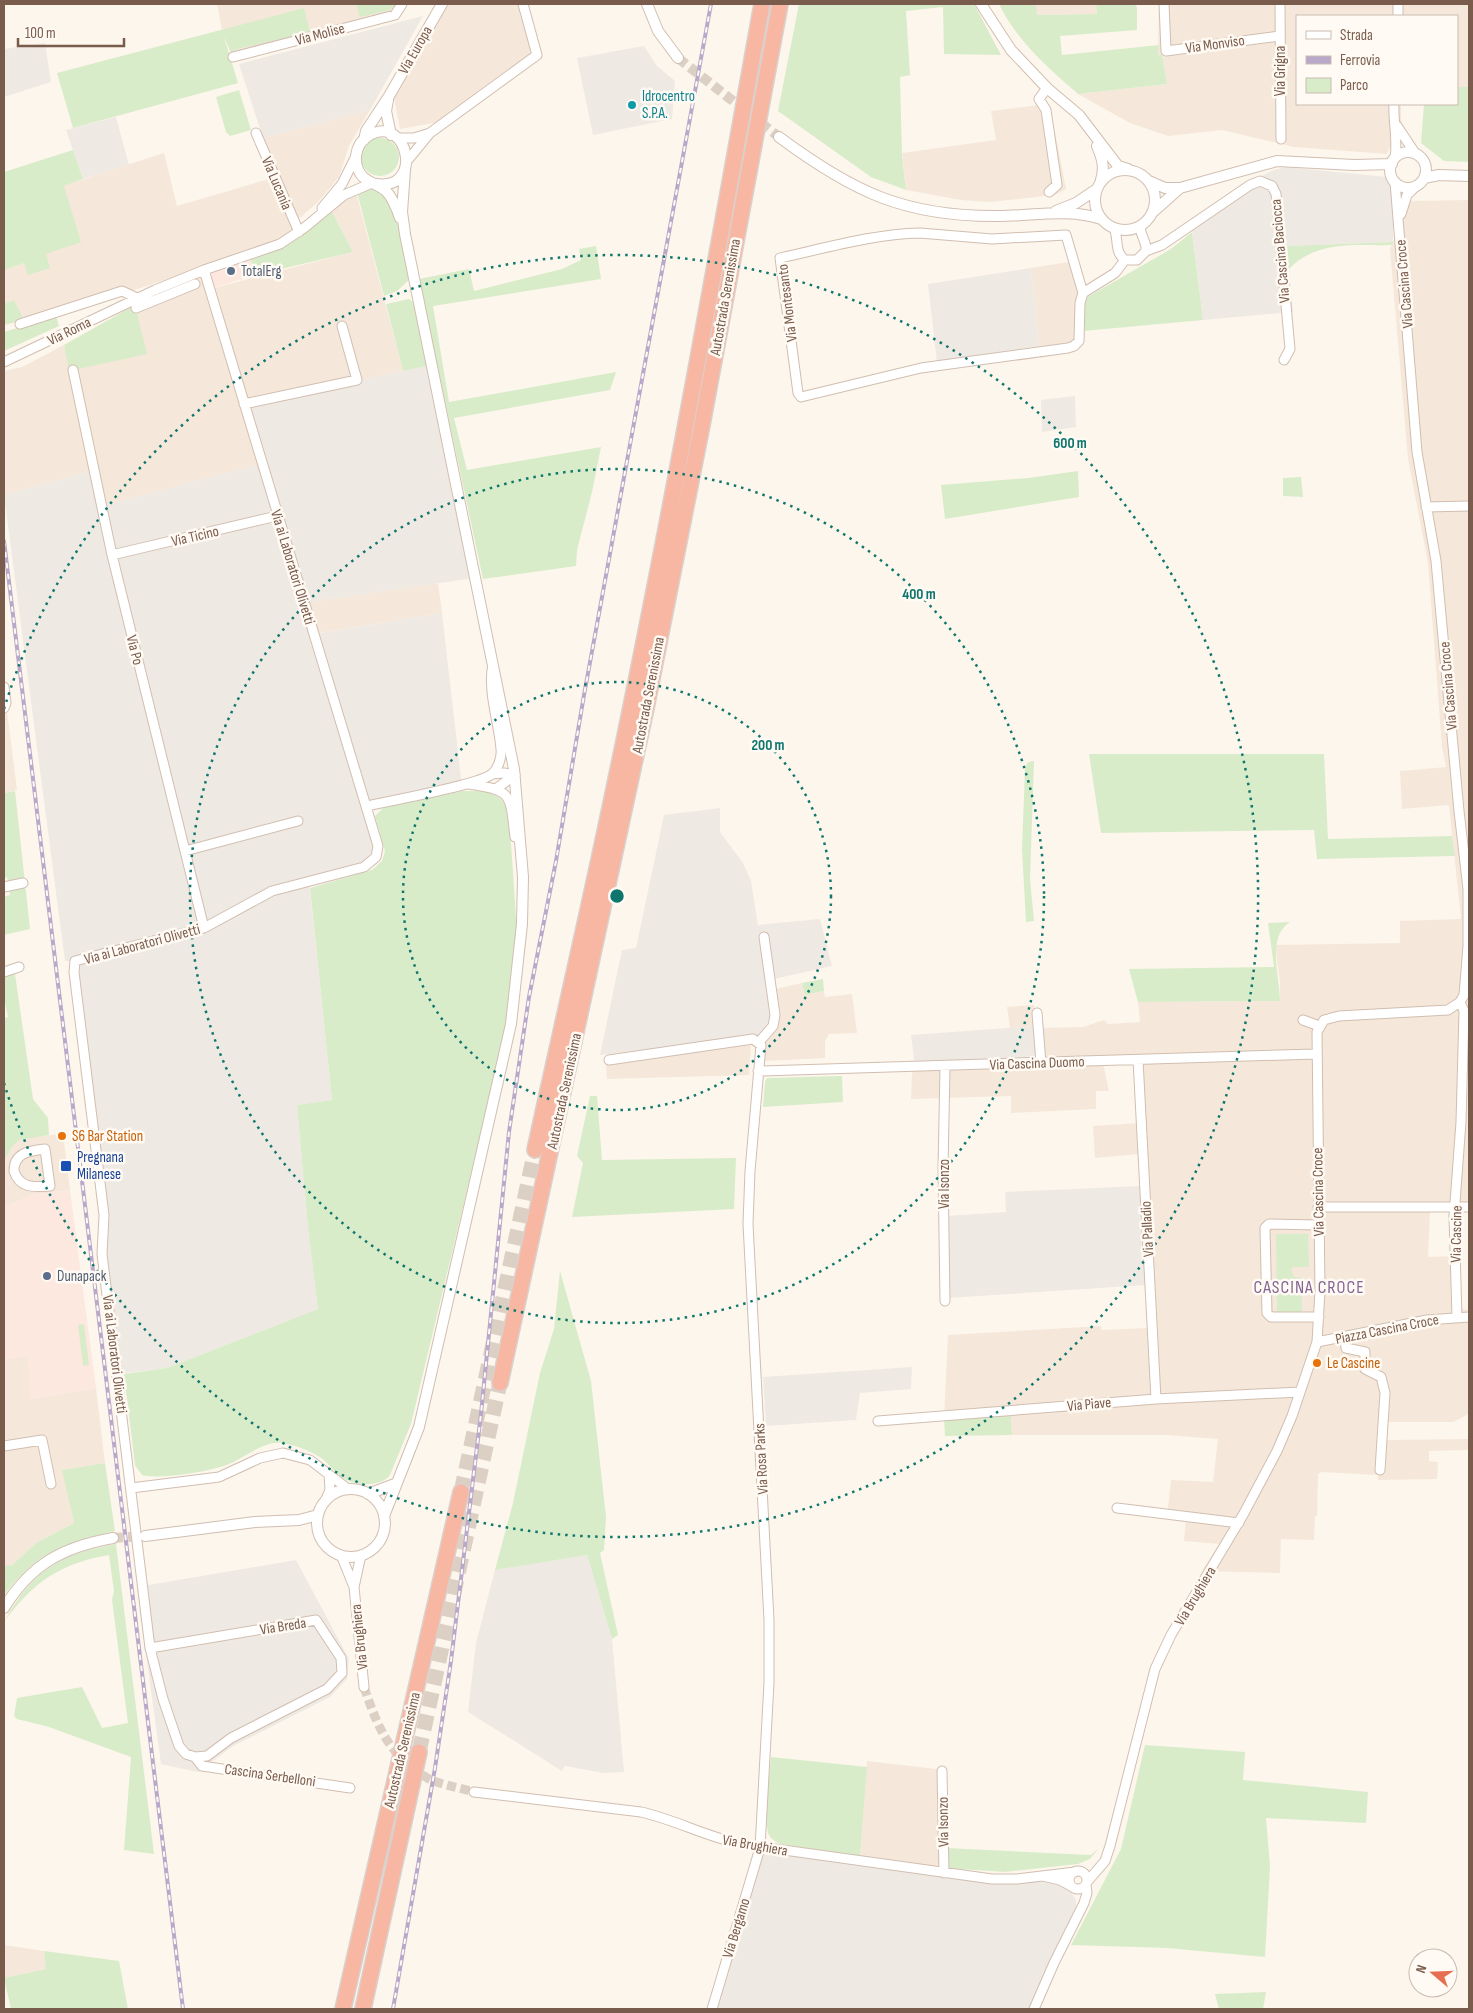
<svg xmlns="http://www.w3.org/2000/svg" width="1473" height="2013" viewBox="0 0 1473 2013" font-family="'Sofia Sans Condensed',sans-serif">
<rect width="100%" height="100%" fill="#fdf6ec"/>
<path fill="#f5e8da" d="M217,4h185l-4,8 -165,45 -11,-27z
M447,4h71l14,50 -93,68 -39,7 -6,-31z
M1036,4h60l1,10 -61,1z
M1159,4h310v83h-12v-71h-160v88h104v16l8,18 -19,9 -3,7 -93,-7 -72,-17 -54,6 -38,-13 -52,-29 89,-10 -5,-30 -4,1z
M1039,105l11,1 16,83 -11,6 -65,7 -29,-2 -55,-10 -4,-37 94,-13 -5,-29z
M370,110l-21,36 -10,31 -20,24 -18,16h-6l-32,-79z
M164,153l13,53 95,-28 23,53 -16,11 -253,84 -12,-26 -10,4v-34l20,-7 26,5 -5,-14 18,-68z
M356,192l47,179 -159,33 18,60 -161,42 -28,-136 62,-62 -2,-8 71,-30 6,19 143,-37 -22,-42z
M1469,200v814l-3,46h3v19l-4,1 1,9 3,1v120h-39l-2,47 30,-1 2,53 9,1v104l-16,8h-66l-1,18 83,-1v11l-40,1v10l9,1 -1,17 -59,1v-5l-57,-3 -3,2 -1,42h-2l-1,24 -33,-1 -1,34 -78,-2 17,-27 -35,-3 2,-22 -19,-2 4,-37 42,2 5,-43 -51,-4h-155l-1,-20 -67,4 4,-84 153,-9v4l47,-2 -9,-174 -44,4 -2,-32 47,-3 -3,-60h-34l6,28h-13v18l-85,4v-17l-100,3 1,-25 3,-8 121,-38 47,-1 21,-7 4,4 32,-2 -2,-20 142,-1v-19l-5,-37 125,-2v-22l61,-2 -12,-114 -47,4 -2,-38 46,-4 -4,-20 -14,-184 -20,-104 -18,-210 21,-48z
M1075,261l8,77 -13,6 -31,2 -8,-78z
M64,345l27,126 -87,24v-124l18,-4z
M438,583l4,30 -129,21 -9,-31z
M4,687l13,103 -13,3z
M802,983l3,12 19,-4 1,6 27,-3 5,39 -28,1 -4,7v17l-60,3v-18l-7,-6 13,-14 -4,-32z
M1034,1005l1,21 -25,2 -3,-21z
M751,1045l-2,30 -142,4 -1,-16z
M63,1134l7,56 -37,5 -29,12v-46l8,-14 7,-7 11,-3z
M28,1356l3,43 65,-11 9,75 -42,7 11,53 -38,20 -24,22 -8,1v-207z
M867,1761l78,9 1,98 -86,-12z
M4,1945l40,6 3,18 -43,9z"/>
<path fill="#fde8e0" d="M249,256l7,19 -44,13 -5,-17z
M70,1190l26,198 -66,11 -2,-43 -24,3v-152l29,-12z"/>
<path fill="#efe9e4" d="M423,16l-53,94 -107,28 -24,-74z
M45,43l6,39 -47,15v-48z
M644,46l13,20 18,15 -3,38 -79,16 -16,-77z
M116,117l13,48 -46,14 -17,-49z
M1285,167l102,10 6,10v55l-106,4 6,66 -90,8 -12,-98 36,-27 44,-24z
M1031,268l8,78 -102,16 -9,-78z
M431,365l43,213 -170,25 10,31 128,-21 20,174 -95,18 10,36 -6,21 -62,19 23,219 -35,5 11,123 10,81 -151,59 -50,6 -15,-120 2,-39 -29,-254h-10l-61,-466 87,-24 10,35 160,-42 -17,-60z
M1075,396l1,31 -34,5 -1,-32z
M720,808v24l23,31 8,18 7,44 62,-6 12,47 -67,15 6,42 -13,14 -158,18 22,-105 14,-2 28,-133z
M1035,1026l3,35 -123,5 -4,-31z
M1141,1186l5,99 -198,13 -2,-82 60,-4 -1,-20z
M912,1367l-1,22 -51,4 -4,27 -90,6 -3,-49z
M587,1555l25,84 12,133 -21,1 -38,-7 -3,5 -94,-59 8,-69 19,-73z
M296,1560l53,99 -2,20 -17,18 -97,49 -35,26 -37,-8 -24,-177z
M756,1850l234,33 18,1 32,-4 17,4 13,7 6,9v10l-47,99h-320z"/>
<path fill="#d8ecc9" d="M356,4h40l-6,6 -30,7z
M799,4h175l27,51 -57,-1 -1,-47 -37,4 4,64 -10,2 2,79 4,34 -35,-13 -93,-66z
M999,4h37l1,11 60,-1 -1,-10h38l3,3v23l-77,6 2,19 97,-10 -1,10 4,-1 5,30 -89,10c-31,-27 -61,-53 -79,-90z
M304,8l6,24 -73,17 -6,4 -7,-16 14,46 -165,45 -16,-55z
M1457,87h12v75l-25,-1 -23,-18 3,-39h33z
M239,90l12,40 -21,6 -4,-4 -10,-35z
M361 157a19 19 0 1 1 38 0a19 19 0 1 1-38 0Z
M73,150l10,29 -19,7 17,56 -35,12 4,14 -22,7 -4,-12 -20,7v-98z
M371,188c28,4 34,68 39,91l-13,12 -13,5 -27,-104z
M331,210l22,42 -97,23 -6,-17 40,-14z
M1192,232l11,88 -120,11 1,-32 87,-50z
M1393,242l-1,3c-37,1 -75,-5 -103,24l-2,-23z
M596,246l5,33 -168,27 16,96 167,-30 -6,18 -156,28 13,52 134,-23 -9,45 -15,58 -1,16 -93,13 -64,-300 50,-10 5,22 88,-22 19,-9 -2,-11z
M409,299l4,3 14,64 -24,5 -17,-67z
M14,300l10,20 -20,5v-21z
M135,305l12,49 -78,17 -5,-26z
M56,316l3,10 -55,25v-19z
M1078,471l1,26 -134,22 -4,-34 87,-7z
M1301,477l2,20 -20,-1v-18z
M1089,754h235l4,85 124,-3 3,20 -138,3 -3,-29 -213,3z
M1034,761l-4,118 4,42 -8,1 -4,-73 3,-81 3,-6z
M15,791l15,138 -26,6v-38l6,-2 -3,-18 -3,1v-85z
M463,791c23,0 37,-1 46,22l8,120 -5,54 -9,52 -92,385 -21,51c-10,13 -36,11 -49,2 -8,-6 -14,-16 -23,-21 -10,-6 -23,-11 -36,-13 -17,-3 -38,15 -53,21 -16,7 -70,16 -87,11l-7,-10 -11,-91 43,-6 151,-59 -10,-81 -11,-123 35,-5 -22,-212 62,-18 10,-9 3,-10 -10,-35 9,-9z
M1290,922c-24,15 -10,55 -10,79l-142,1 -9,-33 145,-2 -6,-44z
M15,974l18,125 15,19 1,17 -30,5 -7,7 -8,14v-143l4,-1 -4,-19v-21z
M823,979l1,12 -19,4 -3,-12z
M842,1076l1,26 -80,5 2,-25 2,-4z
M590,1096h7l5,64 134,-2 -2,51 -162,8 11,-54 -6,-7z
M1276,1234h32l1,33h-16l-2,3 3,7h7l1,36 -25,-1z
M560,1271l31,110 15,136 -2,33 -4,3 18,82 -6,4 -25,-84 -92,15 18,-67 27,-130 14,-44z
M84,1324l5,41 -6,1 -5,-41z
M1011,1415l1,20 -67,1 -1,-17z
M105,1463l10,68c-47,10 -83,24 -111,65v-30l8,-1 24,-22 38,-20 -12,-53z
M116,1544l38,310 -30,-4 7,-93 -82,-30 -32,-8 -3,-3 3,-18 65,-11 20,41 26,-5 -16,-123 2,-9 -5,-36c-48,8 -76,27 -105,67 28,-51 55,-68 112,-78z
M1145,1745l100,7 -2,28 125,12 -2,31 -100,-5 4,48 -5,91 -98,-9 -96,-3 50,-96z
M771,1757l96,10 -7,89 -79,-12c-5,-2 -9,-4 -12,-9 -6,-13 1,-62 2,-78z
M946,1848l145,7 8,-7 -9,11 -12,5 -73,8 -59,-4z
M44,1951l75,10 9,48h-117l-7,-31 42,-9z
M1266,1992l-3,17h-44l-4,-15z"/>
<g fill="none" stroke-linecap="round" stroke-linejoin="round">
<path stroke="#dcd0c4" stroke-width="9" stroke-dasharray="9 4.5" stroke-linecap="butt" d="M364,1687c14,41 25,69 65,92 13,6 31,9 45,13"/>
<path stroke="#dcd0c4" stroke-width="10" stroke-dasharray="10 5" stroke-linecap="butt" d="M678,58l101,79
M113,1538l32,-2"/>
<path stroke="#dcd0c4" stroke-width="15" stroke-dasharray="15 8" stroke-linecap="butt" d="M461,1492l74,-342
M419,1752l81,-369"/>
<g stroke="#d1beb0" stroke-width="11">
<path id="minor" d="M1164,4l2,47 114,-15
M1280,4l1,135
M1398,16v-12
M233,57l162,-42 7,-11
M1047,88l-8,11 7,11 11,75 -8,7
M1394,104c-1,18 4,36 1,54
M1397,126l18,27
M256,133l43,99
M397,138h17l16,-5
M407,161l23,-28 107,-78 -14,-51
M322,208l20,-24 14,-28
M1401,214l6,-19 8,-8
M1140,226c0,9 7,16 6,25
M1114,228c5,11 0,24 11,32
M920,233l72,6 74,-4 17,58 -3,10 -1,38 -5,5 -6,2 -147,20 -120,29 -3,-4 -18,-135c46,-10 93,-24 140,-25z
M1125,260h12l9,-9 16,-6 88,-60 10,-4 12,5 4,8 14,155 -6,11
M1083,293l32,-20 10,-13
M136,308l59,-24
M20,324l102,-33 15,7
M4,362l151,-72 49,-20 76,-26 24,-16 40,-33 28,-12
M73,370l39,185 92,373
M244,404l113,-24 -15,-54
M1426,507l43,-1
M112,555l165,-39
M4,687l2,16 -2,5
M492,774l12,-1 11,2
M468,784c45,6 42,10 47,53
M497,788l18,-13
M367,806c22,-5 112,-21 125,-32 6,-5 10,-17 9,-25 -2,-26 -12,-52 -9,-79
M185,851l113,-30
M4,887l19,-4
M4,972l15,-5
M1037,1013l4,50
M1303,1020l16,6
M759,1042l14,-16 2,-11 -11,-78
M609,1060l144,-21 8,6 -11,126 -2,53 21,396v63l-9,165 -48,161
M1138,1060l18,339
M945,1067l-2,102 2,132
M758,1071l557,-17
M45,1149l5,37c-16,1 -30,3 -36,-15 0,-19 16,-20 31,-22z
M1318,1207h151
M1318,1225l-49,-1 -4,4 2,85 4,4h48
M1457,1317l-3,-101 7,-94 3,-111 -4,-9
M1345,1337l1,11 19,4v17l16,8 4,16 -5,77
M1317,1342l110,-22 42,-3
M878,1421l278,-22 144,-7
M4,1446l38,-6 9,44
M131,1488l88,-11 41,-19 23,-5 27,7 38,29
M326,1499l4,-9 -1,-15
M1117,1508l122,15
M341,1555l13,32 10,100
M354,1587l7,-32
M150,1648l166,-28 25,38 1,15 -15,16 -96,49 -24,18 -12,1 -9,-3 -7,-8 -16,-47 -13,-51 -48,-394 2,-39 -30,-243 1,-11 129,-33 68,-37 92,-24 12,-10 2,-11 -174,-576
M195,1757l7,9 148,22
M942,1771l2,102
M474,1792l167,20c35,8 66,25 100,32l251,35h25l58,-7
M1069 1880a9 9 0 1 1 18 0a9 9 0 1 1-18 0Z
M1043,1876l17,4 11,6
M1087,1882l18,-21 5,-15 45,-177 16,-34 72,-120 34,-64 15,-35 25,-74 3,-51 -3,-259 7,-12 15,-4 109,-6 12,-8 4,-7 4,-49v-57l-9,-78 -23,-250 -19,-109 -22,-270
M1034,2009l20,-46 30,-60 3,-10 -1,-8"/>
</g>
<g stroke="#d1beb0" stroke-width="12">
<path id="tertiary" d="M647,4l11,27 20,27
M981,4l30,46 36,38 32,27 39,51 10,3
M388,100l-2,11 5,24
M779,137c74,55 126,80 220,79 35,0 69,-8 102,3
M364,140l2,-9 23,-35 53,-92
M1097,146c5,12 8,21 4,34
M1390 170a18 18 0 1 1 36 0a18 18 0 1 1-36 0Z
M1095 200a30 30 0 1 1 60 0a30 30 0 1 1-60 0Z
M1424,178l15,-3 30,1
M1149,181l16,7h15l97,-27 77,4 38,-1
M372,183c54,13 37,-72 -4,-47 -14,9 -16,29 -5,41 7,6 16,8 23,14 7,7 11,18 14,27
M1056,211l20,-8 21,-14
M1153,212l27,-24
M317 1523a34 34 0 1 1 68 0a34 34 0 1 1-68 0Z
M368,1494l27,-10
M384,1516l35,-89 92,-403 11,-100 1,-47 -9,-108 -109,-535 -3,-22 3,-42
M145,1536l110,-14 44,-2 19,-5
M4,1608c27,-44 59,-61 109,-70"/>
</g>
<g stroke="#dad1cd" stroke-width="18">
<path id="motorway" d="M535,1150c26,-120 54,-240 79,-361 55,-261 101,-523 148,-785
M500,1383l146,-675 56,-283 78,-421
M343,2009l118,-517
M363,2009l56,-257"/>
</g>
<use href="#minor" stroke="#fff" stroke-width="9"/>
<use href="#tertiary" stroke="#fff" stroke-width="10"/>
<use href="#motorway" stroke="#f7b7a3" stroke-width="15"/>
<g stroke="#b9a8c9" stroke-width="4">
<path id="rail" d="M4,541l179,1468
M393,2009l42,-241 16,-107 30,-247 28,-282 20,-135 27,-136 28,-166 127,-691"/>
</g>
<use href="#rail" stroke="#fffaf3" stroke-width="2" stroke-dasharray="5.5" stroke-linecap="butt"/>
</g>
<g fill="none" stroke="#0f766e" stroke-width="2.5" stroke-dasharray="2.5 5">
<circle cx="617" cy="896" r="214"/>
<circle cx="617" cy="896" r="427"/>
<path d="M4 709A641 641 0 1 1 4 1083"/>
</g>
<circle fill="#0f9aa8" stroke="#fffaf3" stroke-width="2" cx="632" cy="105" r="5"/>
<g fill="#5c6f8a" stroke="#fffaf3" stroke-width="2">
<circle cx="231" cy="271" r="5"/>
<circle cx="47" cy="1276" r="5"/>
</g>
<g fill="#e8710a" stroke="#fffaf3" stroke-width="2">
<circle cx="62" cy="1136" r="5"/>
<circle cx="1317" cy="1363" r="5"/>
</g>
<rect fill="#1a4fb4" stroke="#fffaf3" stroke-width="2" x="60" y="1160" width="12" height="12" rx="2.5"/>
<g text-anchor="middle" stroke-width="5" stroke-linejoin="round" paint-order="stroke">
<g font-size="15" fill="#7a5c4d" stroke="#fffaf3">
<text transform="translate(320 34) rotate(-15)" y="5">Via Molise</text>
<text transform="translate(1215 44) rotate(-8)" y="5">Via Monviso</text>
<text transform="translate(415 50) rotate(-60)" y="5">Via Europa</text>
<text transform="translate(1280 71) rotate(-90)" y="5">Via Grigna</text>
<text transform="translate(277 183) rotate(67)" y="5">Via Lucania</text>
<text transform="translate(1280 251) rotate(-95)" y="5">Via Cascina Baciocca</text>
<text transform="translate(1404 284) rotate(-95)" y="5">Via Cascina Croce</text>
<text transform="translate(725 297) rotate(-80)" y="5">Autostrada Serenissima</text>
<text transform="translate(787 303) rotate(-97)" y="5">Via Montesanto</text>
<text transform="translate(69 331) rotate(-26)" y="5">Via Roma</text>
<text transform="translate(195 536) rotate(-13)" y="5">Via Ticino</text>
<text transform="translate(293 567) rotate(73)" y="5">Via ai Laboratori Olivetti</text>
<text transform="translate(135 650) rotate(76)" y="5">Via Po</text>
<text transform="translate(1448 686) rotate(-95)" y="5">Via Cascina Croce</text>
<text transform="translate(648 695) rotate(-79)" y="5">Autostrada Serenissima</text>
<text transform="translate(142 944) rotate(-15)" y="5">Via ai Laboratori Olivetti</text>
<text transform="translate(1037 1063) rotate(-2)" y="5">Via Cascina Duomo</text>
<text transform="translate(564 1091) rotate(-78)" y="5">Autostrada Serenissima</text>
<text transform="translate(944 1184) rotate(-90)" y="5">Via Isonzo</text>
<text transform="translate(1318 1192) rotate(-91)" y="5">Via Cascina Croce</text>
<text transform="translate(1147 1229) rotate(-93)" y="5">Via Palladio</text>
<text transform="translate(1456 1234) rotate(-89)" y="5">Via Cascine</text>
<text transform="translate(1387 1329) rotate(-11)" y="5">Piazza Cascina Croce</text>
<text transform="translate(115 1354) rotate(83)" y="5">Via ai Laboratori Olivetti</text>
<text transform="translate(1089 1404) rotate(-5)" y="5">Via Piave</text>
<text transform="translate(761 1459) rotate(-93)" y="5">Via Rosa Parks</text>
<text transform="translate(1195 1596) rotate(-59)" y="5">Via Brughiera</text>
<text transform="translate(283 1626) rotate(-9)" y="5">Via Breda</text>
<text transform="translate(359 1637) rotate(-96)" y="5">Via Brughiera</text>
<text transform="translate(402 1750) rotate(-77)" y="5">Autostrada Serenissima</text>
<text transform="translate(270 1775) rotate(8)" y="5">Cascina Serbelloni</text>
<text transform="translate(943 1822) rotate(-91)" y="5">Via Isonzo</text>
<text transform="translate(755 1845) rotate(10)" y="5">Via Brughiera</text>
<text transform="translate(736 1928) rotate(-73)" y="5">Via Bergamo</text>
</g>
<g font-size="15" fill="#0d838f" stroke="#fffaf3" text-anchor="start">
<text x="642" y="101">Idrocentro<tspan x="642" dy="17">S.P.A.</tspan></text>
</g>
<g font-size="15" fill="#4e5e75" stroke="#fffaf3" text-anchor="start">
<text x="241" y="276">TotalErg</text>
<text x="57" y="1281">Dunapack</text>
</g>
<g font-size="15" fill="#c56008" stroke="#fffaf3" text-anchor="start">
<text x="72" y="1141">S6 Bar Station</text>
<text x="1327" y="1368">Le Cascine</text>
</g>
<g font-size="15" fill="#164399" stroke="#fffaf3" text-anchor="start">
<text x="77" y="1162">Pregnana<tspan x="77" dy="17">Milanese</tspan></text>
</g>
<g font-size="18" letter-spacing="1" fill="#846695" stroke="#fffaf3">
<text x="1309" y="1293">CASCINA CROCE</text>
</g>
</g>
<circle cx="617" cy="896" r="8" fill="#0f766e" stroke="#fffaf3" stroke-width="2.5"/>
<g font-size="15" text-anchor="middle" font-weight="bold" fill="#0f766e" stroke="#fffaf3" stroke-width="5" stroke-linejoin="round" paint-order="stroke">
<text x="1070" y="448">600 m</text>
<text x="919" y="599">400 m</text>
<text x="768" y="750">200 m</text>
</g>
<rect width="1473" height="2013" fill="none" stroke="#7a5c4d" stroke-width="10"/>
<rect x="1296" y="15" width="162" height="90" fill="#fffaf3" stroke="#cabbb1"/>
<rect x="1306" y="31" width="25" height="8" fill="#ffffff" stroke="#cabbb1"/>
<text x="1340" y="40" font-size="15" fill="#7a5c4d">Strada</text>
<rect x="1306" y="56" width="25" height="8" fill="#b9a8c9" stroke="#cabbb1"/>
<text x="1340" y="65" font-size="15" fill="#7a5c4d">Ferrovia</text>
<rect x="1306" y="78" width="25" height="15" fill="#d8ecc9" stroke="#cabbb1"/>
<text x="1340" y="90" font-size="15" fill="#7a5c4d">Parco</text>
<g transform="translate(1433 1973) rotate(289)"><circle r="24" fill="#fffaf3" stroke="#cabbb1"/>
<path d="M0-4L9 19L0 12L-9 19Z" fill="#e76f51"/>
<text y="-8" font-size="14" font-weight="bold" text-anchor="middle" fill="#7a5c4d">N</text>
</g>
<path d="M18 38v8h106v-8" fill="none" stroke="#7a5c4d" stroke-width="2.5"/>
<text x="25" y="38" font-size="15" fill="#7a5c4d" stroke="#fffaf3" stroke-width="4" paint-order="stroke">100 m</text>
</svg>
